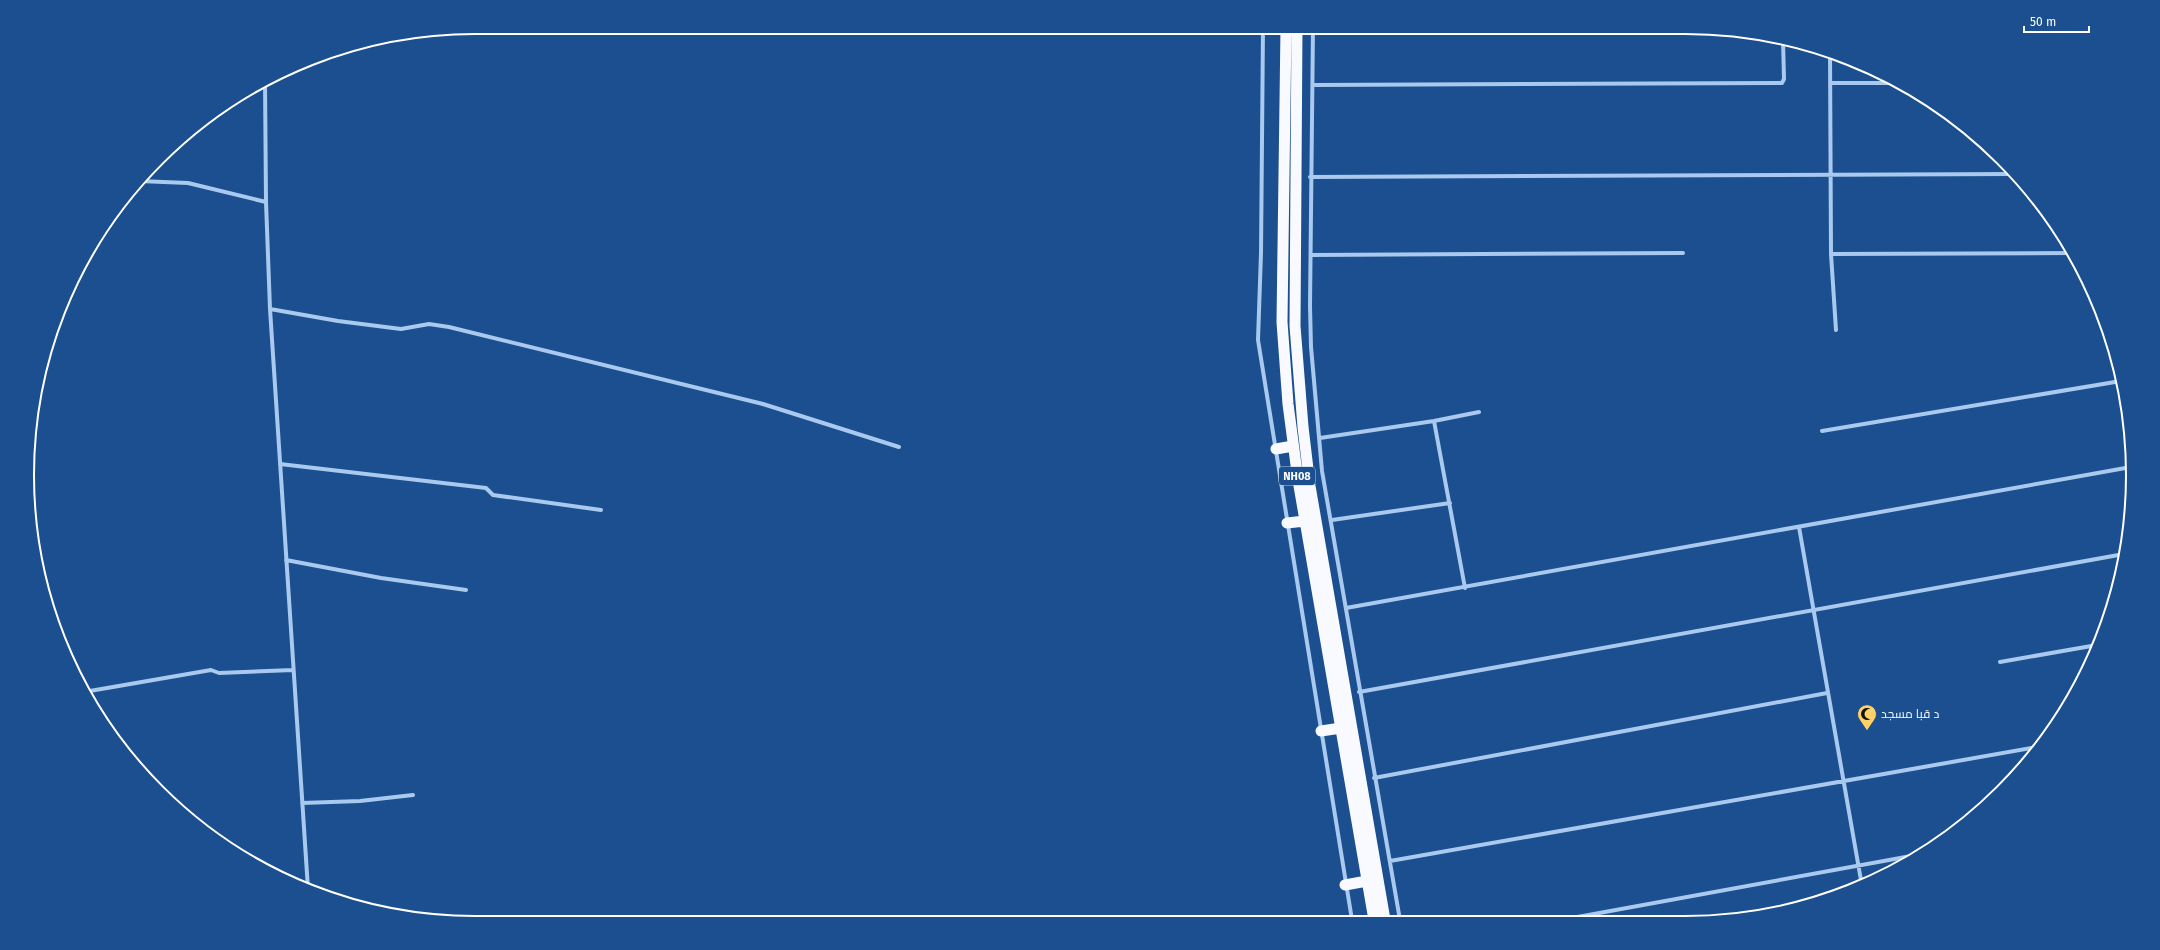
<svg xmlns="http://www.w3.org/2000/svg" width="2160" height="950" viewBox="0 0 2160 950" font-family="'Fira Sans',Cairo,sans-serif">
<rect width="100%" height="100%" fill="#1b4f8f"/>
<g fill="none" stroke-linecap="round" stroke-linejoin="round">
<path stroke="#a9c9ee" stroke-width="4" d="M1263,27l-2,226 -3,87 94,580
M1313,27l-3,279 1,41 11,124 78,449
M1830,51l1,203 5,76
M265,81l1,121 4,107 38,580
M1830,83h69
M1313,85l465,-2h4l2,-4 -1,-40
M1310,177l704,-3
M139,181l49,2 78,19
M1831,254l241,-1
M1311,255l372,-2
M270,309l68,12 63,8 28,-5 20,3 314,77 136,43
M1434,421l31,167
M1822,431l299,-50
M1320,438l114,-17 45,-9
M280,464l206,24 7,7 108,15
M1332,520l118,-17
M1799,527l63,359
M286,560l95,18 85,12
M1346,608l785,-141
M2000,662l97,-17
M84,692l127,-22 8,3 74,-3
M1359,692l765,-138
M1374,778l453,-85
M302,803l58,-2 53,-6
M1390,861l647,-114
M1561,920l361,-66"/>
<path stroke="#f8faff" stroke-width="11" d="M1286,27l-4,295 6,82 10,76 76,440
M1297,27l-2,299 8,101 7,59 75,434
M1276,449l17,-3
M1287,523l18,-2
M1321,731l20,-3
M1345,885l22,-4"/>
</g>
<defs>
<g id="mosque-pin" transform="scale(1)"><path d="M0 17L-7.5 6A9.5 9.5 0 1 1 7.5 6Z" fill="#ffd166" stroke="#1b4f8f"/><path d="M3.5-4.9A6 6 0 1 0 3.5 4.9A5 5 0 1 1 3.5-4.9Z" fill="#111"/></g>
</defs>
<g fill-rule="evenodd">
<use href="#mosque-pin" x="1867" y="714"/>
</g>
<g text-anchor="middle" stroke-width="3" stroke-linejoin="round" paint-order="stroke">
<rect fill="#1b4f8f" stroke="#bbcadd" stroke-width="1" x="1279" y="467" width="36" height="18" rx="3"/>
<g font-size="11" font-weight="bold" fill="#fff">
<text x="1297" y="480">NH08</text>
</g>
<g font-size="12" fill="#fff" stroke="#1b4f8f" text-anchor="start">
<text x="1881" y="718">د قبا مسجد</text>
</g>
</g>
<path d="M0 0H2160V950H0ZM475 34H1685A441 441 0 0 1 2126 475V475A441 441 0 0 1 1685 916H475A441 441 0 0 1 34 475V475A441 441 0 0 1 475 34Z" fill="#1b4f8f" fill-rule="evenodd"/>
<path fill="none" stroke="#fff" stroke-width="2" d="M475 34H1685A441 441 0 0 1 2126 475V475A441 441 0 0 1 1685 916H475A441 441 0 0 1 34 475V475A441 441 0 0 1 475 34Z"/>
<path d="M2024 26v6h65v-6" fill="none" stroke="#ffffff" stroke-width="2"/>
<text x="2030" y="26" font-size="12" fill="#ffffff" stroke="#1b4f8f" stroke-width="3" paint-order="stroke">50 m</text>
</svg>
